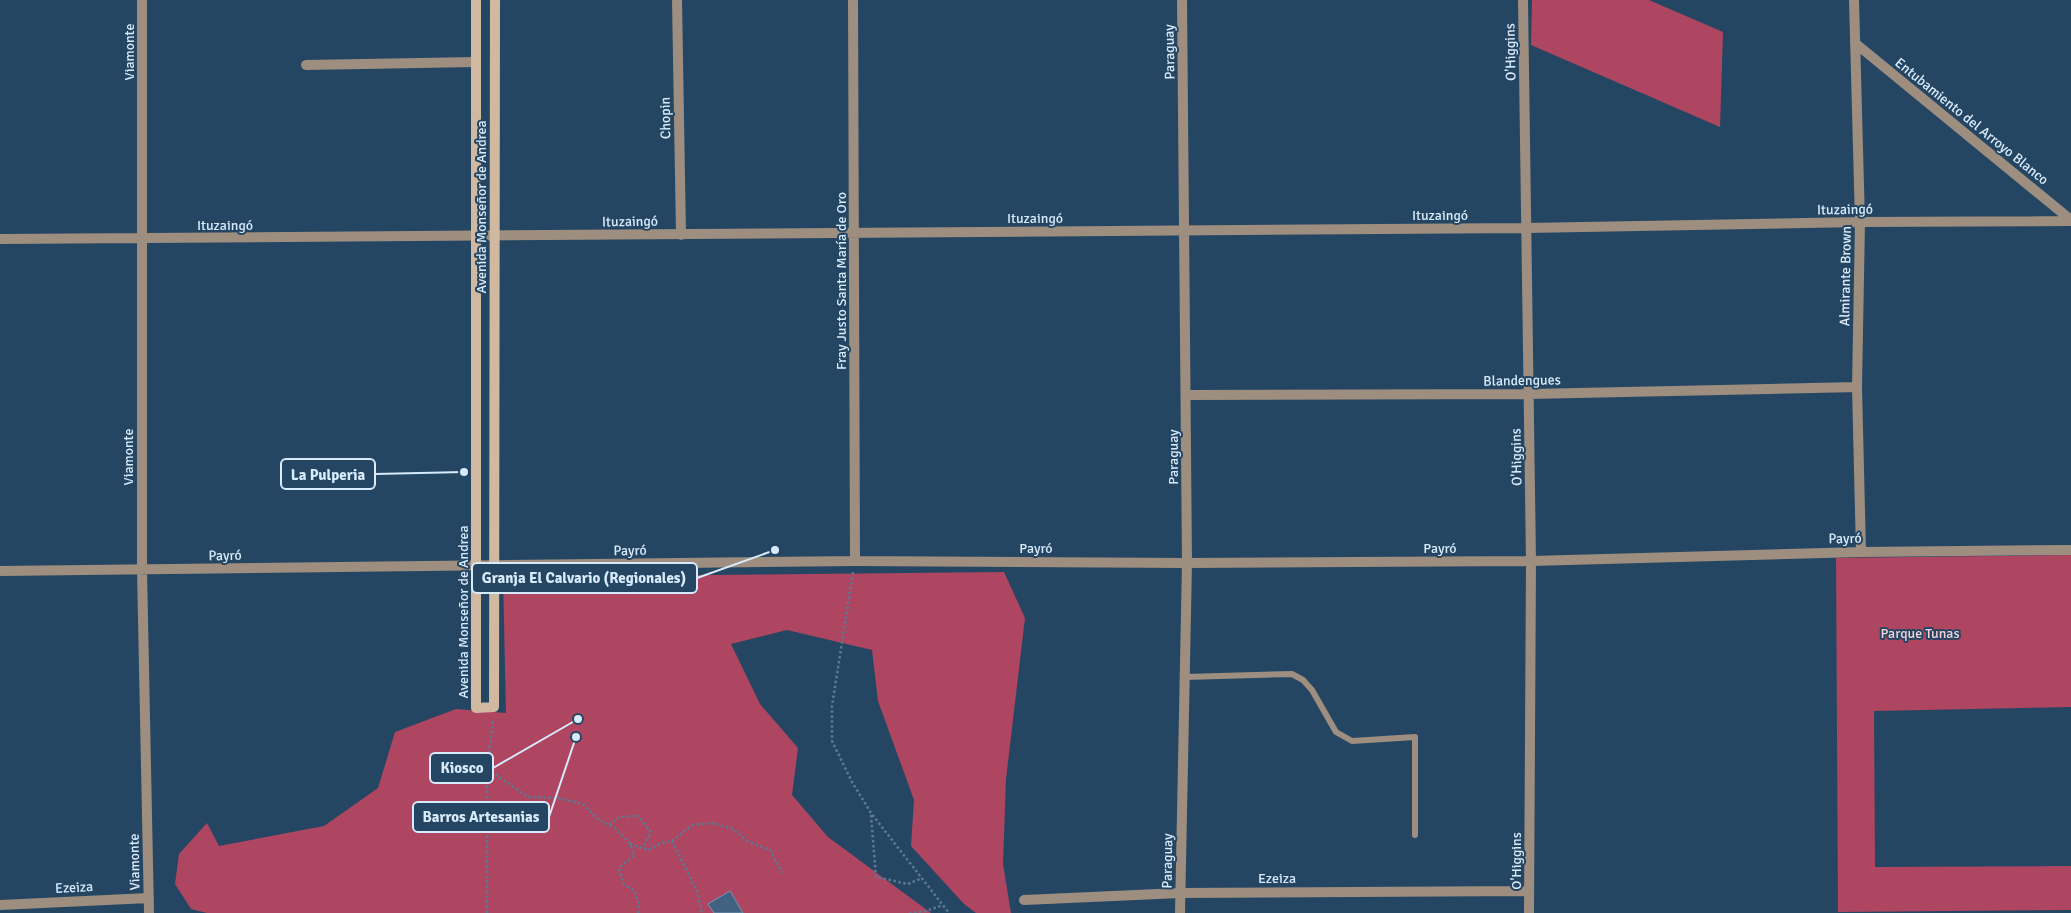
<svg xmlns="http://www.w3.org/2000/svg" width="2071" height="913" viewBox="0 0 2071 913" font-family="Signika,sans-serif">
<rect width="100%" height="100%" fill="#254662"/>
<path fill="#ae4561" d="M1532,0h117l74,32 -3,95 -189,-82z
M2071,555v152l-197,4 1,156 196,-1v44l-233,2 -2,-354z
M1004,572l21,46 -19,161 -3,85 8,49h-35l-12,-9 -53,-58 3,-46 -36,-99 -6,-51 -85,-20 -56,14 29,60 38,44 -6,47 36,42 103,76h-724l-16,-4 -16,-25 4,-30 28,-31 12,23 105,-20 54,-38 17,-56 61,-23 50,4 -3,-136z"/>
<path fill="#416280" stroke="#7497b7" d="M730,891l13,22h-29l-6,-9z"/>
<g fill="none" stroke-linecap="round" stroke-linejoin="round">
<path stroke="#5c7991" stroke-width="2.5" stroke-dasharray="2.5 2.5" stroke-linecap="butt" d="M853,572l-21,134v35l20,41 19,31 78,100
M487,769l41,28 30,1 25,6 16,16 16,8 15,16 4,11 -15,13 5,17 10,5 5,14 -1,9
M871,815l5,62 32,7 14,-6
M609,825l10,-8 19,-1 13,16 -8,16
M672,841l20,-16 21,-2 20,6 16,13 21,8 12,23
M630,844l19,6 12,-7 11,-2 25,50 5,22
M487,913v-144l6,-49
M909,913l17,-2 17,-6"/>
<path stroke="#9d8e80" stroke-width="6" d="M1185,677l107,-3 11,6 9,10 24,42 16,9 63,-4v98"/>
<path stroke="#9d8e80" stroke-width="10" d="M142,0v570l7,343
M677,0l4,235
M853,0l2,561
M1523,0l8,561 -2,352
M1854,0l6,222 -3,165 4,165
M1855,43l216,177
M306,65l170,-3
M0,239l1526,-11 334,-6 211,-1
M1186,395l343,-1 328,-7
M0,571l855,-10 332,2 344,-2 330,-9 210,-2
M1024,900l156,-7 349,-2
M0,905l149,-7
M1180,913l7,-350 -5,-563"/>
<path stroke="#d0b8a1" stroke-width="10" d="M476,0v708l18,-1 1,-707"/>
</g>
<g text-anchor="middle" stroke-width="4" stroke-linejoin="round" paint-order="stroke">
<g font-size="14" fill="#d8ebfc" stroke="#254662">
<text transform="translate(129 52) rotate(-90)" y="5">Viamonte</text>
<text transform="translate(1169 52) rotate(-91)" y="5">Paraguay</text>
<text transform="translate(1510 52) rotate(-91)" y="5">O'Higgins</text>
<text transform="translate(665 118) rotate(-91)" y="5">Chopin</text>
<text transform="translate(1972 121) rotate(39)" y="5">Entubamiento del Arroyo Blanco</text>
<text transform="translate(481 207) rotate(-90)" y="5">Avenida Monseñor de Andrea</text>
<text transform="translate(1845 209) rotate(-1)" y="5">Ituzaingó</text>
<text x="1440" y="220">Ituzaingó</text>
<text x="1035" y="223">Ituzaingó</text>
<text transform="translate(630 221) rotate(-1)" y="5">Ituzaingó</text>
<text x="225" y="230">Ituzaingó</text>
<text transform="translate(1845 276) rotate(-89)" y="5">Almirante Brown</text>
<text transform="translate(841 281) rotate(-90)" y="5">Fray Justo Santa María de Oro</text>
<text transform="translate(1522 380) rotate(-1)" y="5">Blandengues</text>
<text transform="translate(128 457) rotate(-90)" y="5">Viamonte</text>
<text transform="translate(1173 457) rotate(-90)" y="5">Paraguay</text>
<text transform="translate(1516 457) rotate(-91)" y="5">O'Higgins</text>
<text transform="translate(1845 538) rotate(-1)" y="5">Payró</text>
<text x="1036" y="553">Payró</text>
<text x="1440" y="553">Payró</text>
<text transform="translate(630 550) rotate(-1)" y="5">Payró</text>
<text transform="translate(225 555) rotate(-1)" y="5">Payró</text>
<text transform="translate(463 612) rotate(-90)" y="5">Avenida Monseñor de Andrea</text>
<text transform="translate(1167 861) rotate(-89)" y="5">Paraguay</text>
<text transform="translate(1516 861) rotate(-90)" y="5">O'Higgins</text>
<text transform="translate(134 862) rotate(-91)" y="5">Viamonte</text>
<text x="1277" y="883">Ezeiza</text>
<text transform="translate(74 887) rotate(-3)" y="5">Ezeiza</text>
</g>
<g font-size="14" fill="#f4d3d9" stroke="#254662">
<text x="1920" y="638">Parque Tunas</text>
</g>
</g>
<path fill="none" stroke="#d8ebfc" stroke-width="2" d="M464 472L375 474M775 550L697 578M578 719L493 768M576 737L549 817"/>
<g fill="#d8ebfc" stroke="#254662" stroke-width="2">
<circle cx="464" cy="472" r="5"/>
<circle cx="775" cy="550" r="5"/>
<circle cx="578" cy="719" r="5"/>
<circle cx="576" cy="737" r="5"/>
</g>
<g fill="#254662" stroke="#d8ebfc" stroke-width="2">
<rect x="281" y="459" width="94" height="30" rx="5"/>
<rect x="472" y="563" width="225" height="30" rx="5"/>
<rect x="430" y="753" width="63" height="30" rx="5"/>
<rect x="413" y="802" width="136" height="30" rx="5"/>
</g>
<g font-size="15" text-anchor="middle" font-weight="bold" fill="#d8ebfc">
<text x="328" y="480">La Pulperia</text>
<text x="584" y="583">Granja El Calvario (Regionales)</text>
<text x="462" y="773">Kiosco</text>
<text x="481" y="822">Barros Artesanias</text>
</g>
</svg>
